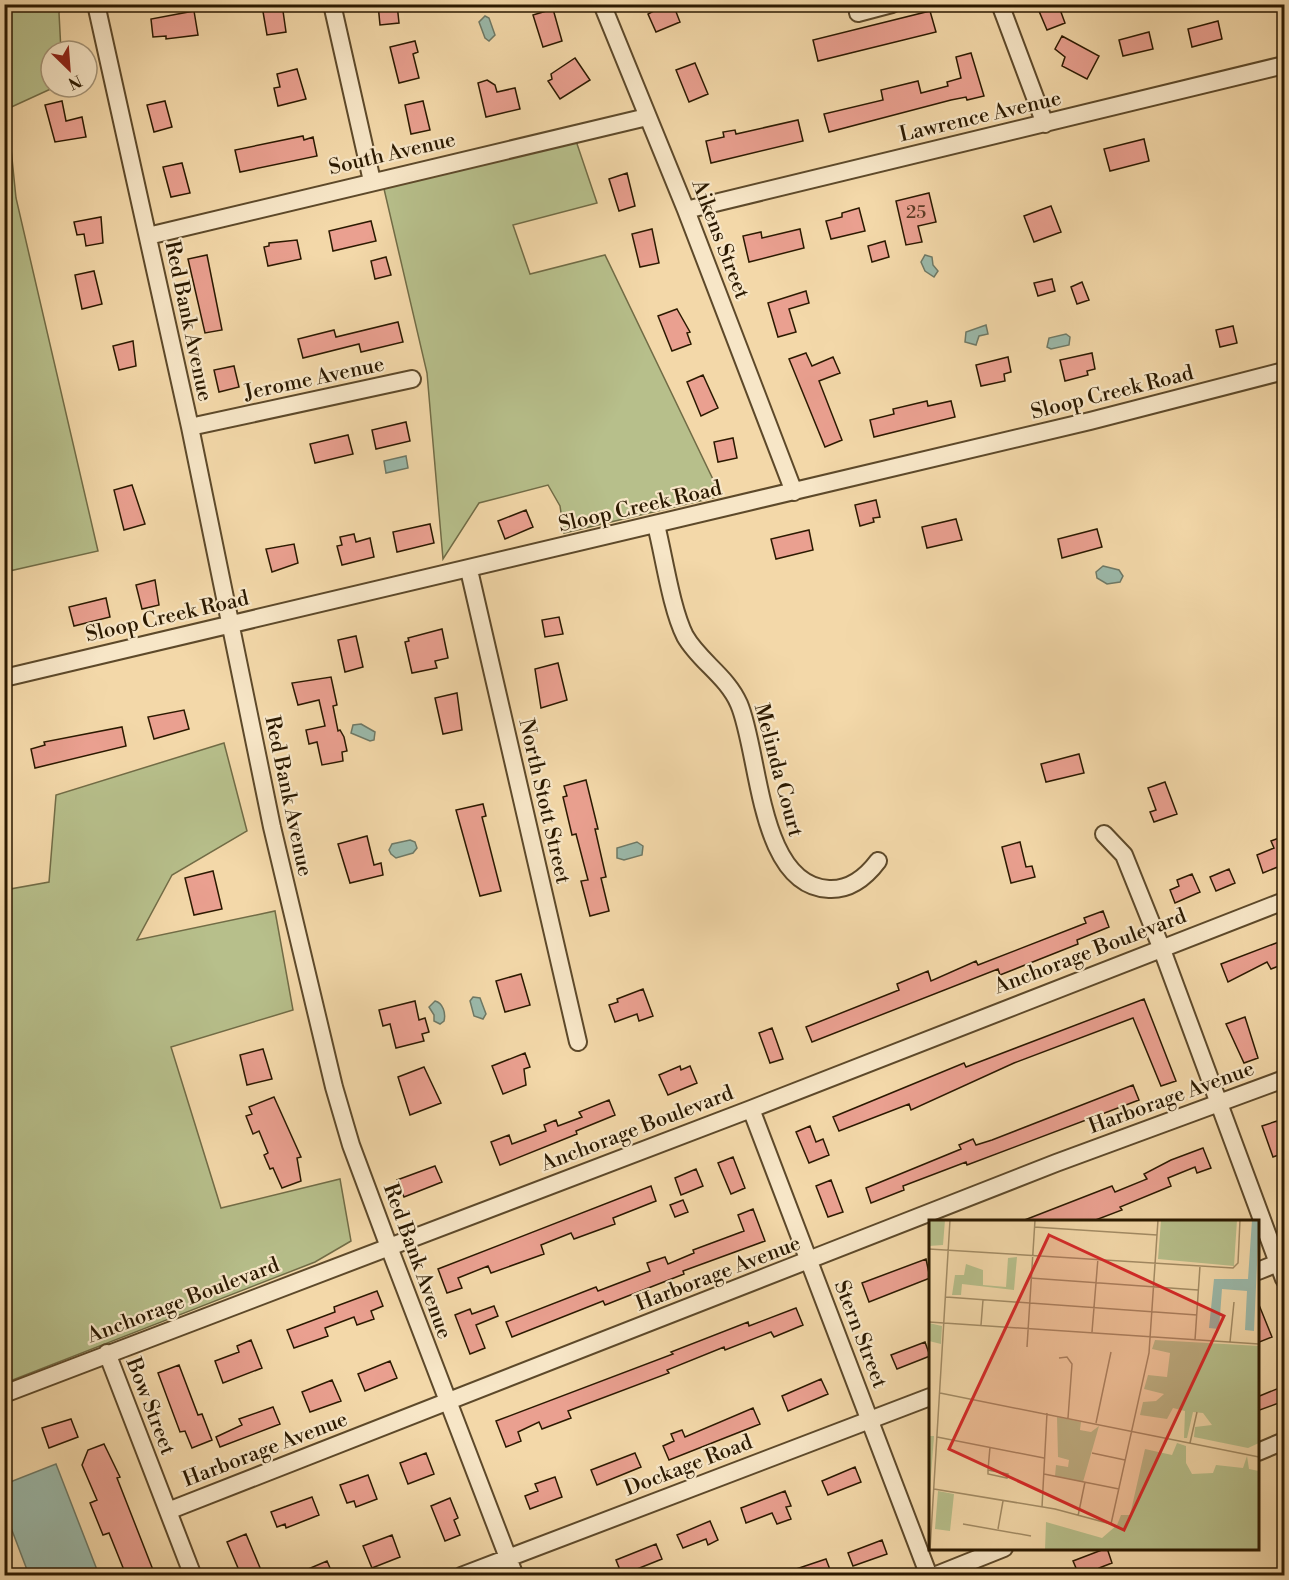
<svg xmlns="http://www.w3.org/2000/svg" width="1289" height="1580" viewBox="0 0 1289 1580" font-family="'Libre Bodoni',serif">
<rect width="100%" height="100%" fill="#f3d8a9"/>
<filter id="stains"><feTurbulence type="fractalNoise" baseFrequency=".00333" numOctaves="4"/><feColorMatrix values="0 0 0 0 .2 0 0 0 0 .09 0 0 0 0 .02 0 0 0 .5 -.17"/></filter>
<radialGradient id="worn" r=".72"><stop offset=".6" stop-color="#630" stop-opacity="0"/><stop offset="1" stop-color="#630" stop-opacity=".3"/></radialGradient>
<path fill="#b7bf8b" stroke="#716c46" stroke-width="1.5" d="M4,5h59l-4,8 2,38h-10v36h4l-48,22 9,89 82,353 -93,21z
M573,132l24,71 -84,22 17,49 75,-19 116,241 -157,37 -4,-27 -12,-21 -69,18 -36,56 -16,-186 -46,-197z
M224,743l23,88 -75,44 -35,65 138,-29 18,99 -122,37 50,161 119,-29 11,62 -36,21 -310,121v-493l44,-8 7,-87z"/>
<path fill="#9bb9aa" stroke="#6e7966" stroke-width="1.5" d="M485,16l4,2 6,17 -6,6 -4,-3 -6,-16z
M925,255l7,2 1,8 5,6 -4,6 -9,-6 -4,-9z
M986,325l2,9 -9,2 -3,9 -11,-3 1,-10z
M1066,334l4,3 -1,8 -18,4 -4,-2 2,-9z
M406,456l2,12 -22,5 -2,-12z
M1103,566l16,4 4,6 -3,6 -13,2 -10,-6 -1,-6z
M361,724l14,8 -1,8 -4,1 -19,-8 2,-8z
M410,840l5,2 2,6 -4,5 -17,5 -5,-4 -2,-4 3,-6z
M637,842l6,4 -1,9 -18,5 -7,-2v-10z
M473,997l7,1 6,16 -3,5 -9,-3 -4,-15z
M435,1001c8,2 11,12 9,20l-4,3 -6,-3v-6l-5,-8z
M56,1464l43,111h-70l-24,-63v-28z"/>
<path fill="#eaa090" stroke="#2b1900" stroke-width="1.5" d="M282,4l4,28 -19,3 -5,-29z
M378,4h19l2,19 -19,2z
M651,4h22l7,18 -24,10 -8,-18 6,-3z
M1036,4h22l7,19 -18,7z
M553,9l9,32 -19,6 -10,-32z
M194,11l4,24 -32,4v-3l-13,1 -2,-18z
M930,11l6,21 -118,29 -5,-21z
M1218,21l4,18 -30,8 -4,-18z
M1149,32l4,17 -30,7 -4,-16z
M1062,36l37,20 -12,23 -25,-13 3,-9 -10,-8z
M415,41l3,11 -5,2 6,24 -20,5 -9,-36z
M971,53l13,43 -17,4 -1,-3 -15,3 -122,32 -5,-18 59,-14 -2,-10 37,-9 3,12 27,-7 -1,-4 14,-4 -5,-21z
M575,58l15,22 -30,19 -12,-18 4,-2 -1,-5z
M695,63l13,31 -19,8 -13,-32z
M297,69l9,30 -28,7 -4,-18 6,-1 -3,-13z
M487,80l8,5 2,7 18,-4 5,21 -34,8 -8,-34z
M62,101l4,20 16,-4 4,20 -31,5 -10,-37z
M165,101l7,26 -18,5 -7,-27z
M423,101l7,29 -19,4 -6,-29z
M798,120l5,21 -92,22 -5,-22 18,-4 -1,-5 12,-2 1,4z
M303,136l1,4 9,-3 4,19 -77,16 -5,-22z
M1144,139l5,22 -39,10 -6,-22z
M182,163l8,30 -19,4 -8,-30z
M627,173l8,33 -16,5 -10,-32z
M929,193l7,29 -18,4 4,16 -16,3 -10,-44z
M1051,206l10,26 -27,10 -10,-26z
M859,208l6,23 -34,8 -5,-18 16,-4v-4z
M101,217l2,26 -17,3 -2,-12 -7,1 -3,-13z
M371,221l5,20 -43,10 -4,-20z
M652,229l7,34 -19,4 -8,-33z
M800,229l4,19 -55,14 -6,-26 18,-4 1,6z
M297,240l4,19 -33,7 -4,-19 5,-1v-3z
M885,241l4,16 -17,5 -4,-16z
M207,255l15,75 -17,3 -17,-74z
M386,257l5,18 -16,4 -4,-18z
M94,271l8,33 -20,5 -7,-34z
M1052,279l3,12 -17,5 -4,-13z
M1082,282l7,18 -12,4 -6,-17z
M806,291l3,12 -20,6 7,23 -18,5 -10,-34z
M677,309l13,23 -3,1 4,11 -19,7 -14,-35z
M398,322l5,20 -42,10 -2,-8 -56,14 -5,-19 36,-9 2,7z
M1233,326l4,17 -17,4 -4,-17z
M133,341l3,25 -17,4 -6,-24z
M806,353l6,13 21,-9 7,16 -21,8 23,59 -17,7 -36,-88z
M1092,353l3,16 -8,2 1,4 -23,6 -5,-21z
M1008,357l3,15 -7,2 1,7 -24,5 -5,-21z
M234,366l5,21 -20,5 -5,-22z
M703,375l15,33 -17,8 -14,-34z
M927,401l1,5 23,-5 4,16 -81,20 -4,-17 24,-6 -1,-5z
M406,422l4,19 -34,8 -4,-19z
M348,435l5,19 -38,9 -5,-19z
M733,438l4,20 -19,4 -4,-20z
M132,485l13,39 -21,6 -10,-40z
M876,500l4,17 -7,1 1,4 -14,4 -5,-21z
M526,510l7,17 -28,12 -7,-18z
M956,519l6,21 -35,8 -5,-21z
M430,524l4,19 -37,9 -4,-20z
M1097,529l5,18 -40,11 -4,-19z
M809,530l4,20 -37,9 -5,-20z
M354,534l2,8 14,-4 4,19 -32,8 -5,-19 5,-1 -2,-8z
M294,544l4,19 -26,9 -6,-23z
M155,580l4,25 -17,4 -6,-24z
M106,598l4,19 -36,9 -5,-19z
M559,617l4,17 -18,3 -3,-17z
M442,629l6,29 -13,3 2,7 -25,5 -7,-31 4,-1 -1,-3z
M356,636l7,31 -18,5 -7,-32z
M558,663l9,37 -26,8 -6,-39z
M331,677l6,28 -4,1 5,25 2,-1 4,7 3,14 -5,1 1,9 -21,4 -5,-23 -8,2 -3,-14 19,-4 -6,-26 -21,5 -6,-22z
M457,693l5,37 -19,4 -8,-36z
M184,710l5,19 -35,10 -6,-22z
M122,727l4,19 -91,22 -4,-19 14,-4 -1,-3z
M1079,754l5,19 -38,9 -5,-18z
M586,780l12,49h-3l11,48 -5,1 8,33 -19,5 -9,-35 7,-1 -12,-46 -4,1 -9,-38 4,-1 -3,-10z
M1165,782l12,32 -23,8 -4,-10 6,-2 -8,-22z
M483,804l3,12 -4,1 19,74 -21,5 -24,-86z
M367,836l7,29 7,-2 2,12 -33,8 -12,-39z
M1284,836v38l-4,-8 -17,7 -6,-18 17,-7 -3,-7z
M1020,842l6,25 6,-1 3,11 -24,6 -9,-36z
M1229,869l6,14 -19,8 -6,-14z
M213,871l9,38 -28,6 -9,-37z
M1192,874l8,18 -25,11 -5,-13 9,-4 -2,-6z
M1103,911l6,16 -32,13 1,4 -78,31 -2,-6 -186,73 -6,-15 93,-37 -2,-6 31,-13 3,10 45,-20 2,4 108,-42 -2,-5z
M1284,940v24l-13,5 -4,-7 -39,20 -7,-18z
M521,974l9,31 -25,7 -9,-31z
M643,989l10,27 -14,5 -2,-7 -22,8 -6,-17 9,-3 -1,-3z
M1144,999l32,82 -15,5 -28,-68 -119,45 -103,47 -2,-6 -70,27 -6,-14 131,-54 2,4z
M415,1001l4,19 6,-2 4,14 -7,2 2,7 -28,7 -6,-24 -7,2 -4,-16z
M1245,1017l13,41 -14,5 -18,-39z
M772,1028l11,31 -13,4 -11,-30z
M263,1049l9,30 -25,6 -7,-30z
M525,1053l5,14 -6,2 2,16 -23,9 -11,-28z
M680,1066l1,4 9,-4 7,17 -29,12 -9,-20z
M424,1067l17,36 -31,12 -12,-38z
M1133,1085l6,15 -172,65 -1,-3 -63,24 1,4 -33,13 -5,-15 95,-39 -2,-4 14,-6 3,6 16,-5z
M274,1097l27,60 -4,1 4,23 -19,7 -9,-20 -3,1 -6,-14 4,-2 -9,-22 -6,3 -7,-18 6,-2 -3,-7z
M609,1100l6,15 -39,16 1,3 -77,31 -9,-23 18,-7 3,9 34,-13 -2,-6 12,-5 2,6 24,-9 -3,-5z
M1277,1121l7,21v11l-11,4 -11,-31z
M810,1126l6,16 7,-3 6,16 -20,8 -13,-31z
M1203,1148l8,20 -14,5 -2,-6 -27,11 3,8 -51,21 2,3 -29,11h-71l90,-35 3,6 32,-13 -3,-5 27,-14z
M733,1157l12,31 -14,6 -13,-31z
M435,1166l7,16 -38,15 -7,-17z
M696,1169l7,17 -22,9 -6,-17z
M831,1180l12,32 -15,5 -12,-31z
M651,1186l5,15 -43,17 2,6 -41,15 -3,-6 -30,12 3,9 -53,19 -3,-7 -30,12 4,10 -15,5 -9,-24z
M683,1200l5,12 -13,5 -5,-12z
M753,1209l12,32 -82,30 1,3 -79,31 -2,-4 -91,36 -6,-15 90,-35 2,4 52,-20 -3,-8 18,-6 3,7 26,-11 -1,-3 51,-19 -6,-16z
M926,1259l4,19 -61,24 -7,-19z
M377,1291l6,15 -12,5 3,8 -17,6 -3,-8 -29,11 3,8 -34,12 -7,-18 48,-18 -1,-5z
M1257,1300l15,37 -15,6z
M494,1306l4,10 -22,9 9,23 -15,6 -15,-39 15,-6 2,5z
M796,1308l7,17 -29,12 -3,-5 -46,18 -1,-3 -57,23 2,3 -101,38 3,7 -29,11 -3,-7 -21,10 3,9 -15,6 -10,-26 177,-67 -2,-2 77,-30 1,4z
M251,1340l11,28 -39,15 -8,-22 24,-9 -2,-6z
M925,1342l5,14 -33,13 -6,-14z
M390,1361l7,17 -32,13 -7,-17z
M179,1365l19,50 4,-1 10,26 -20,8 -7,-17 -5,1 -22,-59z
M821,1379l7,15 -40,17 -6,-15z
M332,1380l9,21 -31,11 -8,-20z
M1284,1386v15l-27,10v-14z
M273,1407l7,17 -60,23 -4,-10 26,-12 -3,-6z
M753,1408l7,16 -91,36 -6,-14 11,-5 -3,-7 11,-4 3,7z
M71,1419l7,18 -29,11 -7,-20z
M104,1444l16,33 -3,1 38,97h-29l-17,-42 -6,2 -13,-32 7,-3 -15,-35 6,-15z
M426,1453l8,21 -26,10 -8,-21z
M635,1453l6,14 -44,18 -6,-15z
M855,1467l6,15 -33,13 -6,-14z
M368,1475l9,24 -21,8 -2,-6 -7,2 -7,-18z
M555,1477l7,20 -32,12 -5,-13 13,-5 -3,-7z
M785,1491l6,15 -5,1 5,12 -14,5 -5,-11 -26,10 -5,-15z
M312,1497l7,18 -33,13 -1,-4 -8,3 -6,-15z
M450,1498l8,20 -4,2 6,15 -15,6 -14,-35z
M710,1521l8,19 -10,5 -2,-6 -23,9 -6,-13z
M246,1534l17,41h-22l-14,-33z
M392,1535l8,22 -28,11 -9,-22z
M882,1540l5,14 -34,12 -5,-13z
M656,1544l6,15 -40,16 -6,-15z
M1107,1548l5,15 -13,5 1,5 -7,2h-14l-6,-14z
M826,1559l6,16h-48v-2z
M327,1561l6,14h-39z"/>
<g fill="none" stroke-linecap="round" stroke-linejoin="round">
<g stroke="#5d492a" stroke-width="20">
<path id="minor" d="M96,4l94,423 82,400 62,260 17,58 38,102 126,329
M332,4l40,177
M602,4l84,206 108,282
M857,4l1,9 34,-9
M1000,4l45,120
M686,210l598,-145
M148,236l499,-119
M190,427l222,-48
M656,525c8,31 15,83 29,111 14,25 42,40 54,68 21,49 19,182 90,185 21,1 37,-12 49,-28
M469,570l109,472
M4,678l1086,-257 194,-50
M1104,834l20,21 37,92 123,332
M751,1109l178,467
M1258,1271l20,-8
M107,1353l86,223
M4,1394l747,-285 533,-208
M1258,1452l26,-11
M168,1511l888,-348 228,-84
M461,1576l469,-179
M934,1576l70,-28"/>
</g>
<use href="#minor" stroke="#f7e6c7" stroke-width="16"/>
</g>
<g text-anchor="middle" stroke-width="4.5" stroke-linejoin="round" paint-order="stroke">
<g font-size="18" fill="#5b3b24">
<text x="916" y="218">25</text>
</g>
<g font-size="21" fill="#2b1900" stroke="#f7e6c7">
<text transform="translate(980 116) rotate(-13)" y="7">Lawrence Avenue</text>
<text transform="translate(392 153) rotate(-13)" y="7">South Avenue</text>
<text transform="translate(721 239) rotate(69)" y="7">Aikens Street</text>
<text transform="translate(189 321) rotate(78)" y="7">Red Bank Avenue</text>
<text transform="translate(314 378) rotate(-12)" y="7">Jerome Avenue</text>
<text transform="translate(1112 392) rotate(-14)" y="7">Sloop Creek Road</text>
<text transform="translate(640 506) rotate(-13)" y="7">Sloop Creek Road</text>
<text transform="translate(167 616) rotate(-13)" y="7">Sloop Creek Road</text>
<text transform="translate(779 770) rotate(75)" y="7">Melinda Court</text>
<text transform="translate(289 796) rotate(78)" y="7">Red Bank Avenue</text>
<text transform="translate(545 801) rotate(77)" y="7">North Stott Street</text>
<text transform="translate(1090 951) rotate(-21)" y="7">Anchorage Boulevard</text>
<text transform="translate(1171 1097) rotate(-20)" y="7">Harborage Avenue</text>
<text transform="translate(637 1128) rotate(-21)" y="7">Anchorage Boulevard</text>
<text transform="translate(418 1261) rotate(70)" y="7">Red Bank Avenue</text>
<text transform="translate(718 1273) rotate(-21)" y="7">Harborage Avenue</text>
<text transform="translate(183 1300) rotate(-21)" y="7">Anchorage Boulevard</text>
<text transform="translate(861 1334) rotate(69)" y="7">Stern Street</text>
<text transform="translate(151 1406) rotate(69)" y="7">Bow Street</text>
<text transform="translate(265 1449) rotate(-21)" y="7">Harborage Avenue</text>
<text transform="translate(688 1465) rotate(-21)" y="7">Dockage Road</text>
</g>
</g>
<g transform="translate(929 1220)">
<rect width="330" height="330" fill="#f3d8a9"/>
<path d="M0,0h16l-2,25 -14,1zM232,0h76l-3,46 -76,-7zM88,37l-3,33 -52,-6 -1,11h-9l3,-20h9l2,-11 17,6v15l23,2 2,-29zM0,103l13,3 -1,18 -12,-3zM226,120l104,6v97l-11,5 -54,-11 1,-10 17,-2 -9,-12 -10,-1 -6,26h-3l1,-27 -12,-3 -6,11 -27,-4 3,-13 13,-1 8,-7 -20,-5 4,-14 19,2 3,-24 -18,-4zM128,197l24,5 -1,8 11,2 8,-6 -16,56 -28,-6 1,-11 12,2 1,-7 -11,-3zM0,216h5l-5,67zM248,223l9,3v17l6,11 21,-1 3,-8 27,3 4,-12 2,13 10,2v79h-214l1,-28 56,16 15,-13 4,-10h9l15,-66 27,6zM9,271l16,3 -4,37 -15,-2z" fill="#b7bf8b"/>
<path d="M323,0h7l-5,111 -9,-1 2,-39 -25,-2 -3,40 -10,-1 5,-49h34z" fill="#9bb9aa"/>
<path fill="none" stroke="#a38c65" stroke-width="1.5" d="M105,7l123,8M0,29l304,19 5,-5 2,-43M101,58l168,12M17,77l251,18M0,102l330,22M52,105l2,-25M163,112l6,-74M266,120l5,-74M301,122l4,-40M98,127l8,-127M130,138l8,-1 5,7 -4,54M11,173l319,64M167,203l15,-71M8,217l107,21M261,223l7,-31M163,233l33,7M59,250l20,4 -1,4 -19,-4v-4l2,-23M115,254l75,15M5,269l121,20 56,15 38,-171 9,-133M113,287l5,-94M149,296l7,-34M34,304l68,12M69,309l5,-28M1,330l20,-330"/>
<path fill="#d62828" fill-opacity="0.15" stroke="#d62828" stroke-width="3" d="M120,15l175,81 -100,214 -175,-81z"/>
<rect width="330" height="330" fill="none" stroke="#2b1900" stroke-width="3"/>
</g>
<rect width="1289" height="1580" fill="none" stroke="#f3d8a9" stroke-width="24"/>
<rect x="6" y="6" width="1277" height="1568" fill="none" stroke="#2b1900" stroke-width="3"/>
<rect x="12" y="12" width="1265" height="1556" fill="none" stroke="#2b1900" stroke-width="1.5"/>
<g transform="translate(69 69) rotate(155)"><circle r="28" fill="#f7e6c7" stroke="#a59477" stroke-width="1.5"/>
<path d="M0-4.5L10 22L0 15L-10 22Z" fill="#8f2418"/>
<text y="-9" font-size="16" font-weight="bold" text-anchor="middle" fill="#2b1900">N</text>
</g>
<rect width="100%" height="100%" filter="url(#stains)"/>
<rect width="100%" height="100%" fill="url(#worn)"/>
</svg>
